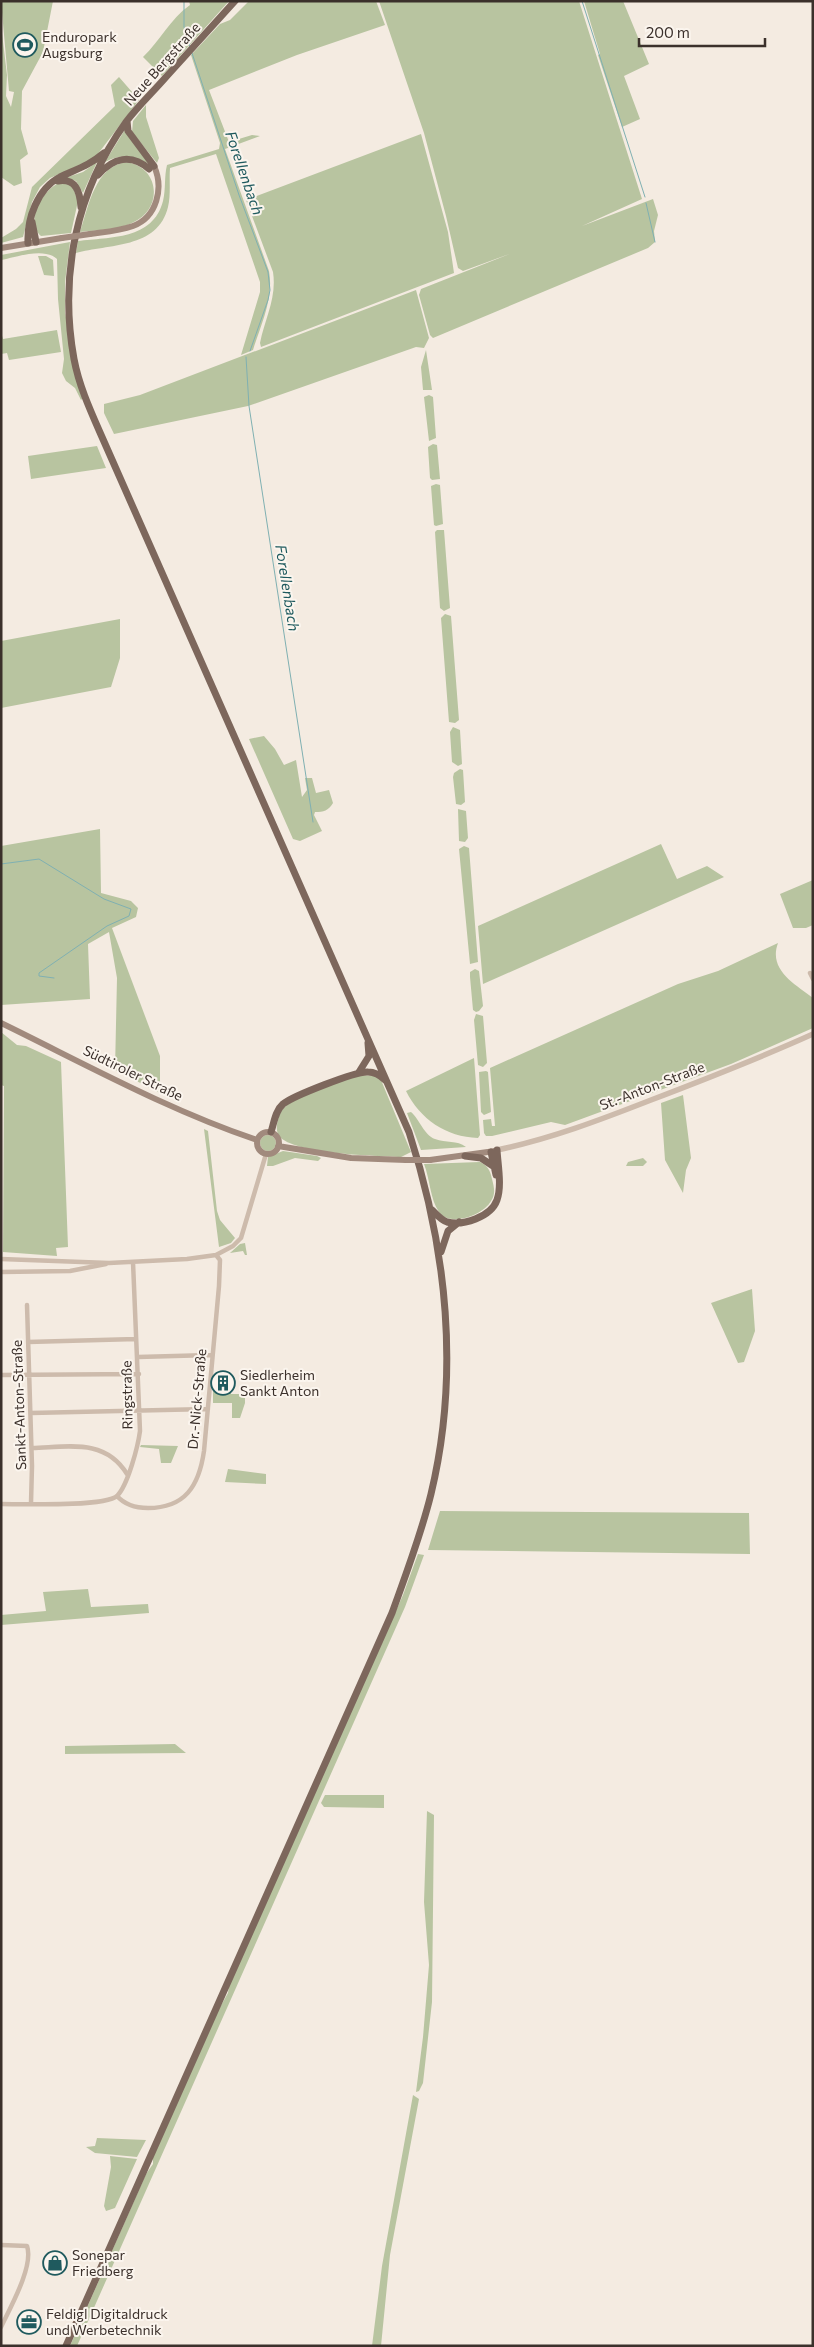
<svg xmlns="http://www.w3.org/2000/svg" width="814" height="2347" viewBox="0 0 814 2347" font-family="Commissioner,sans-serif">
<rect width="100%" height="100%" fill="#f4ebe1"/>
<path fill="#b8c4a0" d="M1,1h52l-10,51 -21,39 -1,38 7,25 -8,6 2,23 -8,3 -13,-9v-152l6,50 -1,21 5,11 3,-15 -5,-1z
M189,1h40l-67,75 -19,-19c17,-16 27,-38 47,-52z
M249,1h127l9,24 -88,30 -88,35 20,52 23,-7 8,1 -35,13 44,122c5,27 -8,53 -16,79l-12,5 19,-63v-10l-44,-128 -46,14c-1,12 1,26 -2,39 -10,42 -60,37 -92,46l2,-12c32,-4 75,-1 85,-40 3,-12 1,-24 4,-36l52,-16 1,-6 -29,-88 29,-31 10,-4z
M379,1h200l63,198 -60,27 71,-27 5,16 -4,16 1,11 -7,6 -215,90 -3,-3 -11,-40 2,-6 91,-36 -49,18 -5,-3 -12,-52 -22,-83z
M584,1h39l26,63 -25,12 16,43 -18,8 -24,-72 2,-1z
M119,77l20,23 -45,59 -44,19 -10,9 -8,15 -9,35 -22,6v-5l15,-9 7,-7 9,-35 83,-81 -4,-21z
M146,105v12l13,41 -2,5 -25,-31 1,-11z
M126,128l23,36c-16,-9 -28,-10 -44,-2z
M421,134l27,98 6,41 -193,74 -1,-4c5,-25 17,-45 13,-71l-27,-72z
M97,162l-14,31 -7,-12 -11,-3 18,-6z
M127,162c33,6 36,46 7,60 -15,8 -37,8 -54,10 9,-27 15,-66 47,-70z
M59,183l13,2 6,16 -7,32 -30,3c-17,-15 2,-46 18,-53z
M70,242l-5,40v31l18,85 -2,2 -6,-12 -9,-7 -4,-8 2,-14 -6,-60 -1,-40c-13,-12 -40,-2 -56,1v-5z
M46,256l7,4 1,16 -10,-1 -6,-19z
M416,290l13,48 -5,10 -8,-1 -168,59 -134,28 -10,-21v-9l36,-9z
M57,330l4,22 -52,8 -2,-7 -6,1v-22l2,7z
M426,350l6,40h-9l-2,-23z
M429,395l4,2 3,41 -7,3 -5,-44z
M433,444l4,1 3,34 -8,1 -2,-2 -2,-31z
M97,446l9,22 -75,11 -3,-23z
M436,484l4,1 3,39 -7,2 -2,-1 -3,-39z
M437,530h7l6,78 -6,3 -4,-3 -5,-76z
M445,614l6,2 8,104 -4,3 -6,-1 -8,-104z
M120,619v39l-9,29 -110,21v-67z
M453,727l7,3 2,34 -4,2 -6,-4 -2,-30z
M264,736l11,13 9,16 12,-5 6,37 5,-7 -2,-12h7l4,15 13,-3 4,13c-5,8 -9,9 -18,9l-1,3 8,16 -22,10 -7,-2 -44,-100z
M460,769l3,1 2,32 -4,3 -5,-1 -3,-27 1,-4z
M458,809l8,2 2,27 -3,4 -6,-1z
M100,829l1,64 30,8 7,7 -2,9 -24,11 48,128v37l-45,-23 2,-92 -8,-46 -21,12 2,55 -89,6v-159z
M661,844l16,35 30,-13 17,11 -241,107 -5,-58z
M464,846l5,2 9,114 -8,2 -11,-115z
M813,880v45l-7,3h-13l-13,-34z
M778,943c-10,27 17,41 35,55v30l-82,36 -166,61 -14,-3 -59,14h-6l-2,-3 -1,-13 8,-1 1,7h3l-5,-58 188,-84 40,-13z
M475,969l4,2 4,35 -4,5 -3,1 -3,-2 -3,-33v-5z
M476,1014l7,2 4,47 -4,4 -5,-2 -4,-45z
M1,1032l16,13 9,1 35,16 7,185 -12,1 1,8 -54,-4 1,-166 -3,-1z
M474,1058l6,77 -2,3c-32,-1 -58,-19 -72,-47z
M486,1071l2,1 3,40 -7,3 -3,-3 -2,-40z
M359,1075l17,1 5,4 30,72 -10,5c-26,-1 -102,-3 -120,-19 -5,-5 -5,-11 -3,-18 1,-5 3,-10 7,-13 12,-12 56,-25 74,-32z
M683,1095l8,63 -5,12 -3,23 -18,-33 -4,-57z
M411,1112c9,8 13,23 24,27 11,4 22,1 31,8l-45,3 -14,-37z
M204,1129l4,2 9,80 3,9 15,18 -4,5 -12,4z
M260 1143a8 8 0 1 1 16 0a8 8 0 1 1-16 0Z
M283,1151l34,5 4,2 -3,3 -23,-3 -22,8h-6l1,-9z
M643,1158l4,4 -4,4h-17l2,-4z
M480,1162c8,4 10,8 12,17 2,8 4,15 -1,22 -8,15 -42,26 -52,11 -9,-13 -9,-33 -15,-48z
M245,1243l2,12h-2l-2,-4 -13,2 10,-9z
M752,1289l3,42 -11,31 -6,1 -27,-60z
M231,1389v5h14v9l-5,15h-8v-15h-19v-13z
M141,1445l37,1 -7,17h-10l-2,-14 -19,-2z
M228,1469l38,5v10l-41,-2z
M440,1511l309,2 1,41 -322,-4z
M418,1554l6,1 -19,52 -328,739h-7l76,-172 7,-10v-7l66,-148 9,-16 1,-7 174,-391z
M88,1589l3,18 57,-3 1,9 -148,12v-10l45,-4 -3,-19z
M175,1744l11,9 -121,1v-8z
M325,1795h59v13l-60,-1 -3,-4z
M427,1811l7,4 -2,187 -9,81 -4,8 -3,1 7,-55 6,-72 -5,-63z
M413,2095l6,4 -29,156 -9,91h-9l10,-80z
M97,2138l49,2 -9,17 -42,-4 -9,-6 9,-1z
M110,2156l27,3 -22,49 -9,3 -2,-5 7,-39z"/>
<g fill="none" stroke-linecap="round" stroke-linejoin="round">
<path stroke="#7fb0b2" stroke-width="1" d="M184,1v26l6,20
M582,1l63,196
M192,53l47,142 29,77 2,18 -2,10 -18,51
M646,203l9,39
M246,357l3,49 64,416
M1,864l38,-5 65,40 27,10 -2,7 -22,10 -68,47v3l15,2"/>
<path stroke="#cdbbac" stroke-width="4.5" d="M810,973l3,6
M1,1259l108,4 78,-4 29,-4 17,-9 8,-8 25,-84
M1,1272l69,-1 36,-7
M27,1305l5,161 -1,37
M28,1342l108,-3
M138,1357l73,-2
M1,1375l138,-1
M31,1413l177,-4
M32,1448c36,-1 73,-10 95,26
M117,1496c8,9 18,12 31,12 37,0 51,-22 56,-57l15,-165 1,-26 -4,-5
M1,1504c20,0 104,3 116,-8 11,-11 21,-50 23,-65l-7,-169
M1,2245l26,1c7,20 -17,62 -26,81"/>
<path stroke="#cdbbac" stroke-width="5.5" d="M497,1150c53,-11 103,-30 154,-50 55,-21 109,-42 162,-66"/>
<path stroke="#a18a7d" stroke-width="6" d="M90,234c14,-2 29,-3 43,-8 24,-9 31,-38 21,-60
M1,248l61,-10
M1,1023c84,41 167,87 256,117
M257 1143a11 11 0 1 1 22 0a11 11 0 1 1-22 0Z
M278,1146l73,12 55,2
M430,1160l65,-9"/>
<path stroke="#7d675c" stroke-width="7" d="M127,121l1,10 26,35
M98,175c15,-17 33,-22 51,-6
M58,181c18,-3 22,11 23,26
M32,222l4,20
M28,243c-1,-24 9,-54 32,-66 17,-8 30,-12 44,-24
M359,1072l10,-16 -1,-13
M271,1132c3,-9 4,-21 12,-28 10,-8 73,-33 85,-32 7,0 12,3 17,8
M491,1152l5,23
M465,1156l16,2 12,8
M432,1210c4,4 9,10 15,12 16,4 44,-5 50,-22 5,-14 1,-34 0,-50
M441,1252l7,-21 11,-9
M66,2346l326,-733c14,-39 29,-78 39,-119 29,-120 16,-245 -22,-362l-307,-695c-11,-25 -23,-51 -28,-78 -15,-83 2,-168 52,-237 12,-16 27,-30 40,-45 23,-25 46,-51 69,-76"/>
<path stroke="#a18a7d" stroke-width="6" d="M62,238l28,-4
M406,1160h24"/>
</g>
<defs>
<g id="stadium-ring" transform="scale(1.25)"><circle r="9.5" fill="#fbf5ee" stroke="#1f5a5e" stroke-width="1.5"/><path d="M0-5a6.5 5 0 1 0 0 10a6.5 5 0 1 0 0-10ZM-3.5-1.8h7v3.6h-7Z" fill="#1f5a5e"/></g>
<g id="building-ring" transform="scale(1.25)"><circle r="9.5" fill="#fbf5ee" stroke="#1f5a5e" stroke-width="1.5"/><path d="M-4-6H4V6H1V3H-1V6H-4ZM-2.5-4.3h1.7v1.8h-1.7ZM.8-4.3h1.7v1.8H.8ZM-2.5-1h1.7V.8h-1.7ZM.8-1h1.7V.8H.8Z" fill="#1f5a5e"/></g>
<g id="shop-ring" transform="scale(1.25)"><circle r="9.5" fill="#fbf5ee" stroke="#1f5a5e" stroke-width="1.5"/><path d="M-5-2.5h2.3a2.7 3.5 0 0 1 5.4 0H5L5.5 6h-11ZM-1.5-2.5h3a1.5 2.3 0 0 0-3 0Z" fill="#1f5a5e"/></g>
<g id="office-ring" transform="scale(1.25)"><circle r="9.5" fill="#fbf5ee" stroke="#1f5a5e" stroke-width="1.5"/><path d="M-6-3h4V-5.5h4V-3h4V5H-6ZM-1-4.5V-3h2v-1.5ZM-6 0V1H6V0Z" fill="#1f5a5e"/></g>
</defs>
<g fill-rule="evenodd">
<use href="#stadium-ring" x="25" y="45"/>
<use href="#building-ring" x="223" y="1383"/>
<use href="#shop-ring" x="55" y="2263"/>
<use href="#office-ring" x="29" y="2322"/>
</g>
<g text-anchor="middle" stroke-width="4" stroke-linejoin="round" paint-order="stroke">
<g font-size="14" fill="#3b302b" stroke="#fbf5ee" text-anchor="start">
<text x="42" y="42">Enduropark<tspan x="42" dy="16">Augsburg</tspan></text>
<text x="240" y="1380">Siedlerheim<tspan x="240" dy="16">Sankt Anton</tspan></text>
<text x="72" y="2260">Sonepar<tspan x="72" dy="16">Friedberg</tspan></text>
<text x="46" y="2319">Feldigl Digitaldruck<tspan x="46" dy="16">und Werbetechnik</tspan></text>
</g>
<g font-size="14" fill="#3b302b" stroke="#fbf5ee">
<text transform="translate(162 64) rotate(-48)" y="5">Neue Bergstraße</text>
<text transform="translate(133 1073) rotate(26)" y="5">Südtiroler Straße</text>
<text transform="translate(652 1086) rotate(-21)" y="5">St.-Anton-Straße</text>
<text transform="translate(127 1395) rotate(-91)" y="5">Ringstraße</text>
<text transform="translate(197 1399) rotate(-85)" y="5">Dr.-Nick-Straße</text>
<text transform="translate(19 1405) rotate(-92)" y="5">Sankt-Anton-Straße</text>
</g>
<g font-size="15" font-style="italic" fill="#1f5a5e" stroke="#fbf5ee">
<text transform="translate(244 173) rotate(71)" y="5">Forellenbach</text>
<text transform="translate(287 588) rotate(81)" y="5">Forellenbach</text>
</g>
</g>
<rect width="814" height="2347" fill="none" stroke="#3b302b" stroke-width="5"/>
<path d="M639 38v8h126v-8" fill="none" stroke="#3b302b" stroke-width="2.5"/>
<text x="646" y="38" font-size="15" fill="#3b302b" stroke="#fbf5ee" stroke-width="4" paint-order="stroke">200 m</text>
</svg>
